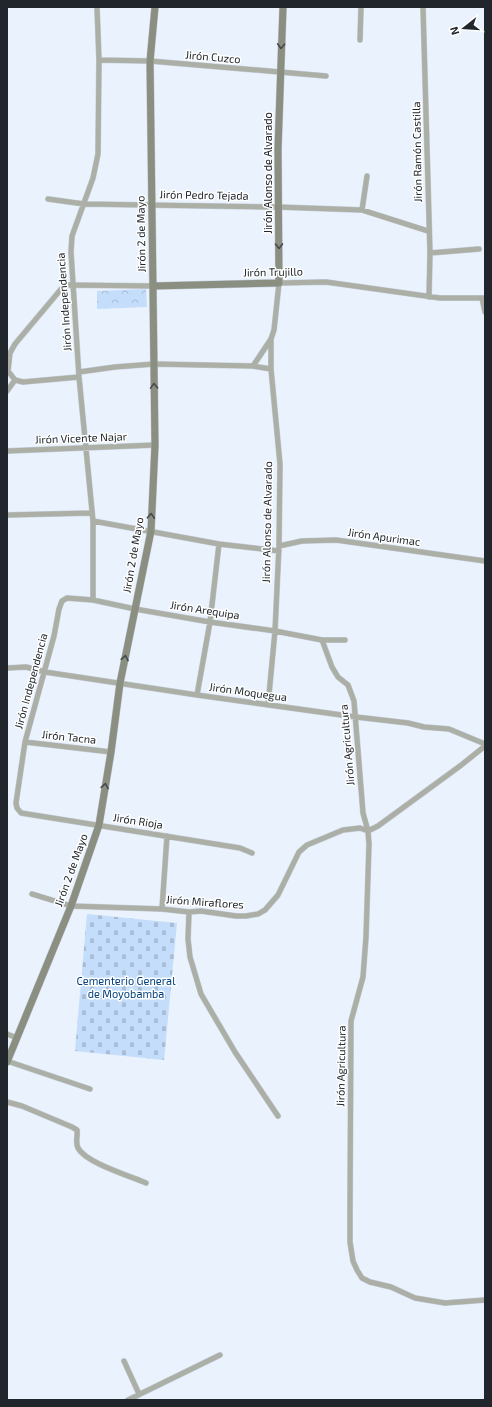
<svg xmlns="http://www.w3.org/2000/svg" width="492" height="1407" viewBox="0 0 492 1407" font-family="'Exo 2',sans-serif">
<defs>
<pattern id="cemetery-stones" width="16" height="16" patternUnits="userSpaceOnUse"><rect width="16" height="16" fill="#c4ddfb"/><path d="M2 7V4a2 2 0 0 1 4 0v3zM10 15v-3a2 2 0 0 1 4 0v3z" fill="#a8bed7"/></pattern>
<pattern id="park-crowns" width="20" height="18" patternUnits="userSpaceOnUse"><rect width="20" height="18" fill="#c4ddfb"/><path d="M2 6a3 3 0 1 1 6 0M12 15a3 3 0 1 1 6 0" fill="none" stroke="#a8bed7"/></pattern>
</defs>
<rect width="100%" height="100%" fill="#e9f2fd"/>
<path fill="url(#cemetery-stones)" d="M87,914l90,9 -13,137 -89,-9z"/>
<path fill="url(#park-crowns)" d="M146,289l1,18 -50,2v-18z"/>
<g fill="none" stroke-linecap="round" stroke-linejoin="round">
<g stroke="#c5cdd7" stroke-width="6">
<path id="street" d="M423,7l7,246 -1,44
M360,40l1,-33
M99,60l51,1 176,15
M48,199l36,5 194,3 84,3 66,21
M362,210l5,-34
M430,253l49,-4
M482,298l3,14
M253,366l18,-27 3,-9 5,-47 47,-1 114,16h45
M79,372l36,-5 39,-3 99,2 18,3
M15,380l8,2 56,-5
M7,391l8,-11 -7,-9 2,-18 5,-9 47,-56 6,-3 85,1
M7,451l148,-6
M7,515l85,-2
M93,521l126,23 60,7
M279,546l23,-5 34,-1 149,21
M93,600v-79l-14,-144 -8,-125 1,-16 21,-58 5,-24 1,-94 -2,-53
M322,640l10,27 6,10 10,8 6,16 9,112 5,18 1,13 -3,93 -3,40 -12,44 -1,187v34l3,19 4,9 5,8 8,4 21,5 24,11 30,5 40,-3
M7,668l19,-1 19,5 152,23 159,22 52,6 16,4 25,2 36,15
M197,695l13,-73 9,-78
M268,705l7,-74 4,-85 1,-82 -9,-95v-30
M25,742l86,10
M252,853l-12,-5 -219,-35 -4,-5 -1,-5 9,-61 29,-106 5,-27 3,-8 5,-3 26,2 42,9 75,13 65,9 47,9h23
M32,894l39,12 91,3 27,3 12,-1 35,5h10l12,-2 7,-4 13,-15 21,-43 8,-7 36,-15 17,-2 8,3 10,-5 82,-60 25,-20
M162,909l5,-73
M189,912l-1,27 2,18 11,37 34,58 43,64
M7,1034l10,4
M7,1061l83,28
M7,1102l15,4 50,21 5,3c1,6 -2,12 1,18 8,15 52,28 68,35
M124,1361l15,33
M128,1400l92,-45"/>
</g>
<g stroke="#c5cdd7" stroke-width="8">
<path id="secondary" d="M153,286l126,-3 -1,-134 5,-142
M7,1062l64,-156 28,-81 12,-73 9,-69 31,-152 4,-86 -5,-384 5,-54"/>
</g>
<use href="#street" stroke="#acafa6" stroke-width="5"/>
<use href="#secondary" stroke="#8b8f82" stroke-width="7"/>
</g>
<defs><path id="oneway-chevron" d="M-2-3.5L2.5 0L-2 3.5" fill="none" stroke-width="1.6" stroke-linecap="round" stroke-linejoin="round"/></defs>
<g stroke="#454b4a">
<use href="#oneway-chevron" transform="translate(281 46) rotate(93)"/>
<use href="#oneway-chevron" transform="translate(279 246) rotate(89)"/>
<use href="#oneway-chevron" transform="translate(154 386) rotate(-92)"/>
<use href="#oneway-chevron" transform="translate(151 516) rotate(-87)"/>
<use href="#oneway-chevron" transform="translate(125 658) rotate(-79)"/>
<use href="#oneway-chevron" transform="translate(105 786) rotate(-80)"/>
</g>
<g text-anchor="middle" stroke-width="3" stroke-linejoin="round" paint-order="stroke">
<g font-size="11" fill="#20262c" stroke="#fff">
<text transform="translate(213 57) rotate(5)" y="4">Jirón Cuzco</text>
<text transform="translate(417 152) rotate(-91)" y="4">Jirón Ramón Castilla</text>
<text transform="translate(268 173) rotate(-90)" y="4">Jirón Alonso de Alvarado</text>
<text transform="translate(204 195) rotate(1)" y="4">Jirón Pedro Tejada</text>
<text transform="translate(141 234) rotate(-91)" y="4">Jirón 2 de Mayo</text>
<text transform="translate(273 272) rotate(-1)" y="4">Jirón Trujillo</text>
<text transform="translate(64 302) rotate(-94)" y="4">Jirón Independencia</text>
<text transform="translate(81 438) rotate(-2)" y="4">Jirón Vicente Najar</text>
<text transform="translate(267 522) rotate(-89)" y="4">Jirón Alonso de Alvarado</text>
<text transform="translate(384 537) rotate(8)" y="4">Jirón Apurimac</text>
<text transform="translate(133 555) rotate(-80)" y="4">Jirón 2 de Mayo</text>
<text transform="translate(205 610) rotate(9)" y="4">Jirón Arequipa</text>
<text transform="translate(31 681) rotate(-75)" y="4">Jirón Independencia</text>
<text transform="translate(248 692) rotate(8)" y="4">Jirón Moquegua</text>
<text transform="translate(69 737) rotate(6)" y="4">Jirón Tacna</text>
<text transform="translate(347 745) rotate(-95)" y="4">Jirón Agricultura</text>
<text transform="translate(138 821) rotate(9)" y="4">Jirón Rioja</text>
<text transform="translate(71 870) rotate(-70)" y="4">Jirón 2 de Mayo</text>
<text transform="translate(205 902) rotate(4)" y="4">Jirón Miraflores</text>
<text transform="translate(341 1066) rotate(-89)" y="4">Jirón Agricultura</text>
</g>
<g font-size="11" fill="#00407d" stroke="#fff">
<text x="126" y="985">Cementerio General<tspan x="126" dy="13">de Moyobamba</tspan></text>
</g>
</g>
<rect width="492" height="1407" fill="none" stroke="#20262c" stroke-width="16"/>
<g transform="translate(464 28) rotate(253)" stroke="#ffffff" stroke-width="3" paint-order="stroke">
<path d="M0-3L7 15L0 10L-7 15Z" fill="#20262c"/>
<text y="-6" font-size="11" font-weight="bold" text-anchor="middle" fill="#20262c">N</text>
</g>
</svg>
